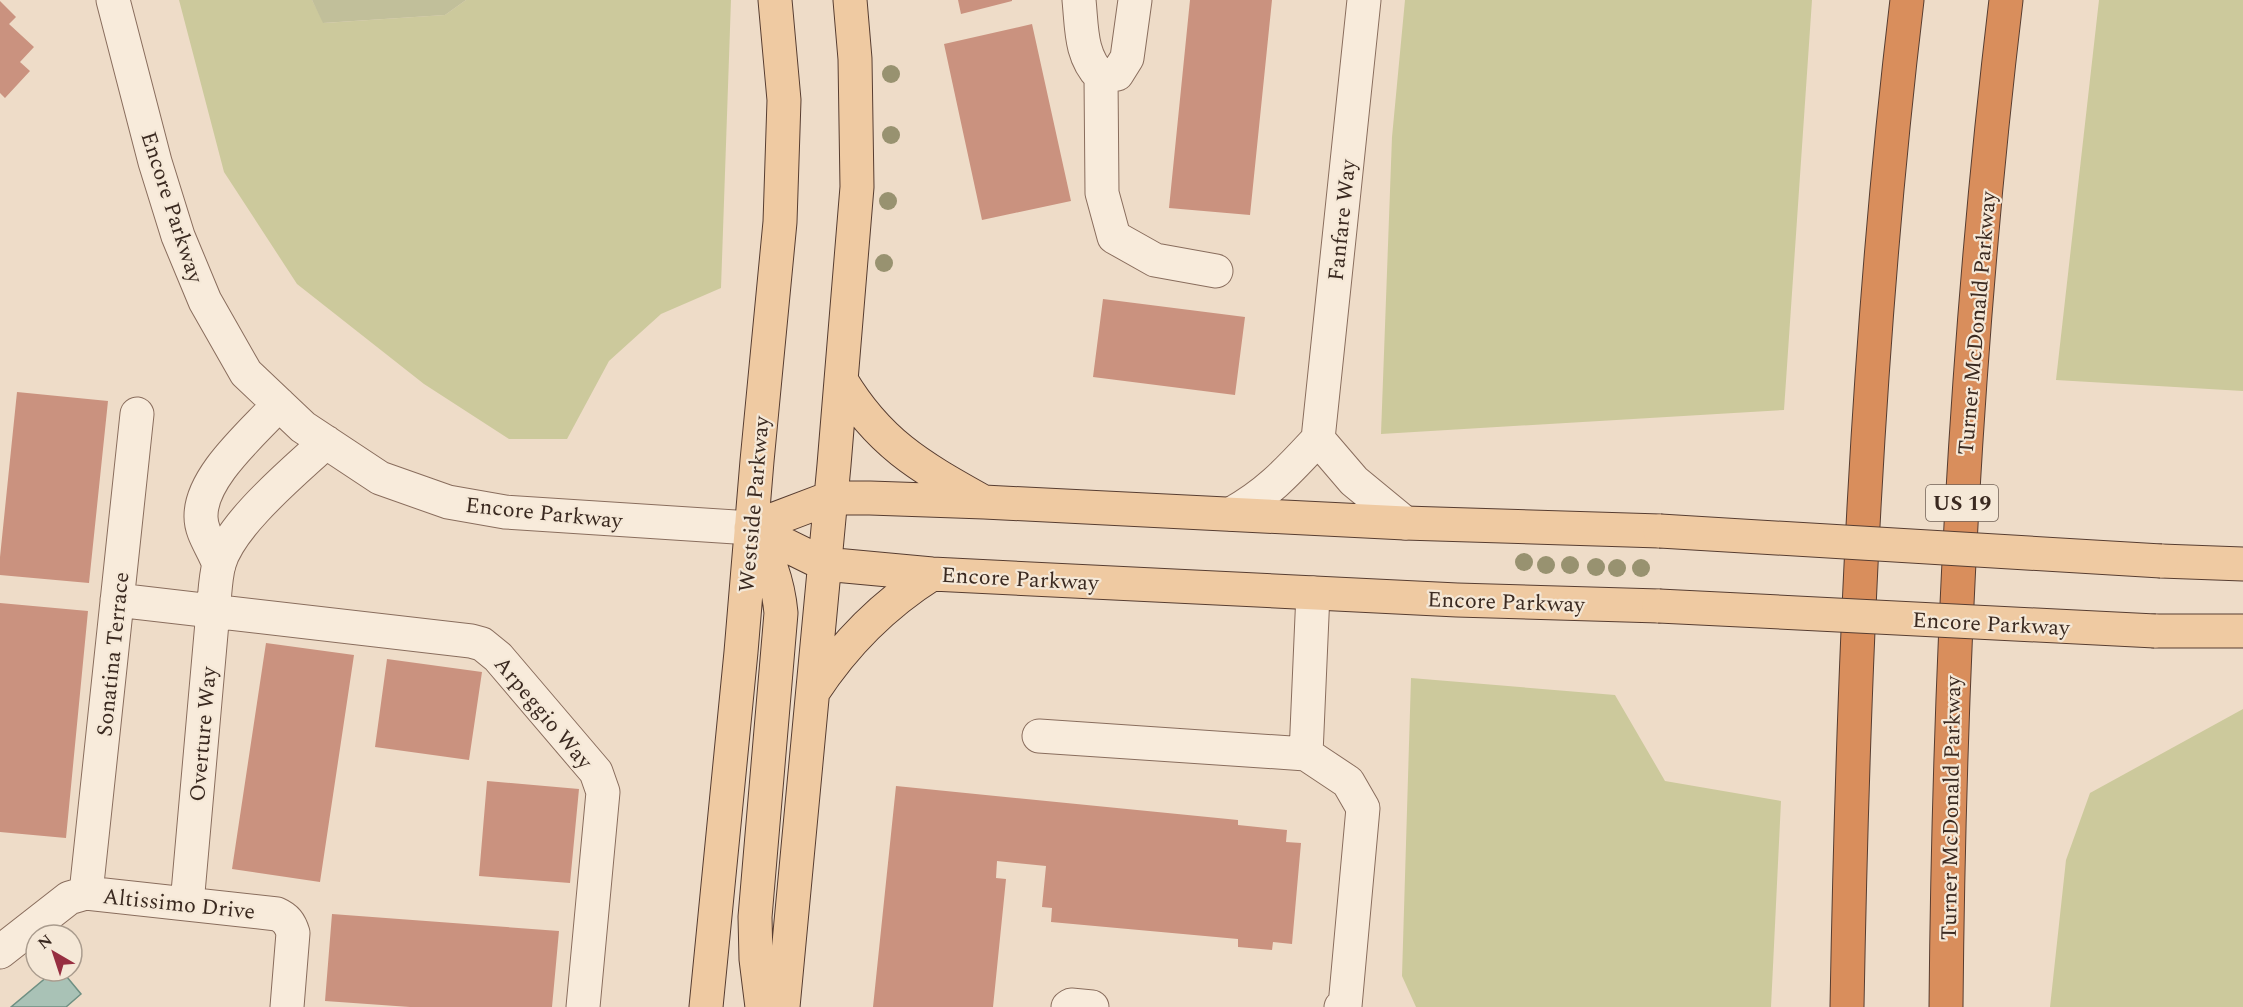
<svg xmlns="http://www.w3.org/2000/svg" width="2243" height="1007" viewBox="0 0 2243 1007" font-family="Spectral,serif">
<rect width="100%" height="100%" fill="#eedcc8"/>
<path fill="#ccc99c" d="M179,0h133l12,23 121,-8 21,-15h265l-10,288 -60,26 -52,47 -42,78h-58l-85,-55 -127,-100 -73,-112z
M1405,0h407l-28,410 -403,24 11,-297z
M2099,0h144v391l-187,-11z
M1411,678l204,17 50,86 116,20 -10,206h-355l-14,-31z
M2243,709v298h-193l16,-147 24,-67z"/>
<path fill="#c1bf9a" d="M312,0h154l-21,15 -122,8z"/>
<path fill="#a9c2b6" stroke="#6f9083" stroke-width="1.5" d="M54,971h8l19,23 -15,13h-55z"/>
<path fill="#ca927f" d="M958,0h54v1l-51,13z
M1190,0h82l-22,215 -81,-7z
M0,1l16,16 -7,7 25,23 -14,15 10,9 -25,27 -5,-5z
M1032,24l39,177 -89,19 -38,-176z
M1103,299l142,18 -10,78 -142,-18z
M17,392l91,9 -19,182 -89,-8v-18z
M0,603l88,8 -22,227 -66,-6z
M266,643l88,12 -34,227 -88,-13z
M387,659l95,13 -13,88 -94,-13z
M487,781l92,8 -9,94 -91,-7z
M896,786l342,34v5l49,5 -1,12 15,1 -9,101 -19,-2 -1,8 -34,-3v-8l-187,-17 1,-14 -10,-1 4,-41 -49,-5 -1,17 10,1 -13,128h-120z
M332,914l227,17 -7,76h-142l-85,-6z"/>
<g fill="none" stroke-linecap="round" stroke-linejoin="round">
<g stroke="#896d5d" stroke-width="35">
<path id="minor" d="M113,0l42,162 23,74 27,65 41,72 57,54 77,51 68,24 57,10 246,16
M1079,0c3,29 1,55 22,77l1,116 12,44 41,23 61,11
M1101,77l16,-3 10,-16 8,-58
M1318,439l36,42 51,42
M1231,514c38,-21 58,-44 87,-75l46,-439
M219,565c-5,-16 -18,-31 -18,-48 -1,-40 52,-84 78,-113
M117,600l354,41 11,3 16,13 98,115 7,20 -20,215
M1039,736l267,18 42,28 15,26 -18,198 -4,1
M1306,754l7,-161
M86,893l51,-479
M187,904l26,-293c2,-15 2,-32 6,-47 12,-41 75,-92 107,-122
M0,952l69,-54 17,-5 191,21c9,4 13,9 16,19l-6,74
M1068,1007l3,-2 21,2"/>
</g>
<g stroke="#573d31" stroke-width="35">
<path id="major" d="M841,380c37,62 78,86 139,120
M751,528l73,36 108,10 525,26 202,6
M751,528l79,-30h40l114,4 421,21 255,8
M751,528c18,27 27,53 30,85l-26,304 1,42 6,48
M2161,561l82,3
M2155,631h88
M813,692c32,-49 70,-87 119,-118
M706,1007l35,-355 16,-191 23,-239 4,-122 -9,-100
M783,1007l51,-542 23,-278 -2,-128 -5,-59"/>
</g>
<g stroke="#573d31" stroke-width="35">
<path id="highway" d="M1847,1007c6,-336 20,-673 60,-1007
M1946,1007c3,-337 20,-673 60,-1007"/>
</g>
<use href="#minor" stroke="#f8ebdb" stroke-width="33"/>
<use href="#major" stroke="#efcaa2" stroke-width="33"/>
<use href="#highway" stroke="#d98e5c" stroke-width="33"/>
<g stroke="#573d31" stroke-width="35" stroke-linecap="butt">
<path id="major-bridge" d="M1660,531l501,30
M1659,606l496,25"/>
</g>
<use href="#major-bridge" stroke="#efcaa2" stroke-width="33"/>
</g>
<g fill="#989270">
<circle cx="891" cy="74" r="9"/>
<circle cx="891" cy="135" r="9"/>
<circle cx="888" cy="201" r="9"/>
<circle cx="884" cy="263" r="9"/>
<circle cx="1524" cy="562" r="9"/>
<circle cx="1546" cy="565" r="9"/>
<circle cx="1570" cy="565" r="9"/>
<circle cx="1596" cy="567" r="9"/>
<circle cx="1617" cy="568" r="9"/>
<circle cx="1641" cy="568" r="9"/>
</g>
<g text-anchor="middle" stroke-width="4.5" stroke-linejoin="round" paint-order="stroke">
<rect fill="#f5e8d7" stroke="#726257" stroke-width="1.5" x="1926" y="485" width="72" height="36" rx="4.5"/>
<g font-size="21" font-weight="bold" fill="#3a2920">
<text x="1962" y="510">US 19</text>
</g>
<g font-size="22" fill="#3a2920" stroke="#f5e8d7">
<text transform="translate(173 207) rotate(72)" y="8">Encore Parkway</text>
<text transform="translate(1341 220) rotate(-84)" y="8">Fanfare Way</text>
<text transform="translate(1976 323) rotate(-85)" y="8">Turner McDonald Parkway</text>
<text transform="translate(753 504) rotate(-85)" y="8">Westside Parkway</text>
<text transform="translate(544 512) rotate(6)" y="8">Encore Parkway</text>
<text transform="translate(1020 578) rotate(3)" y="8">Encore Parkway</text>
<text transform="translate(1506 601) rotate(2)" y="8">Encore Parkway</text>
<text transform="translate(1991 623) rotate(3)" y="8">Encore Parkway</text>
<text transform="translate(112 654) rotate(-84)" y="8">Sonatina Terrace</text>
<text transform="translate(544 712) rotate(50)" y="8">Arpeggio Way</text>
<text transform="translate(202 734) rotate(-85)" y="8">Overture Way</text>
<text transform="translate(1950 808) rotate(-89)" y="8">Turner McDonald Parkway</text>
<text transform="translate(179 903) rotate(6)" y="8">Altissimo Drive</text>
</g>
</g>
<g transform="translate(54 953) rotate(321)"><circle r="28" fill="#f5e8d7" stroke="#aa9c8e" stroke-width="1.5"/>
<path d="M0-4.5L10 22L0 15L-10 22Z" fill="#972f41"/>
<text y="-9" font-size="16" font-weight="bold" text-anchor="middle" fill="#3a2920">N</text>
</g>
</svg>
